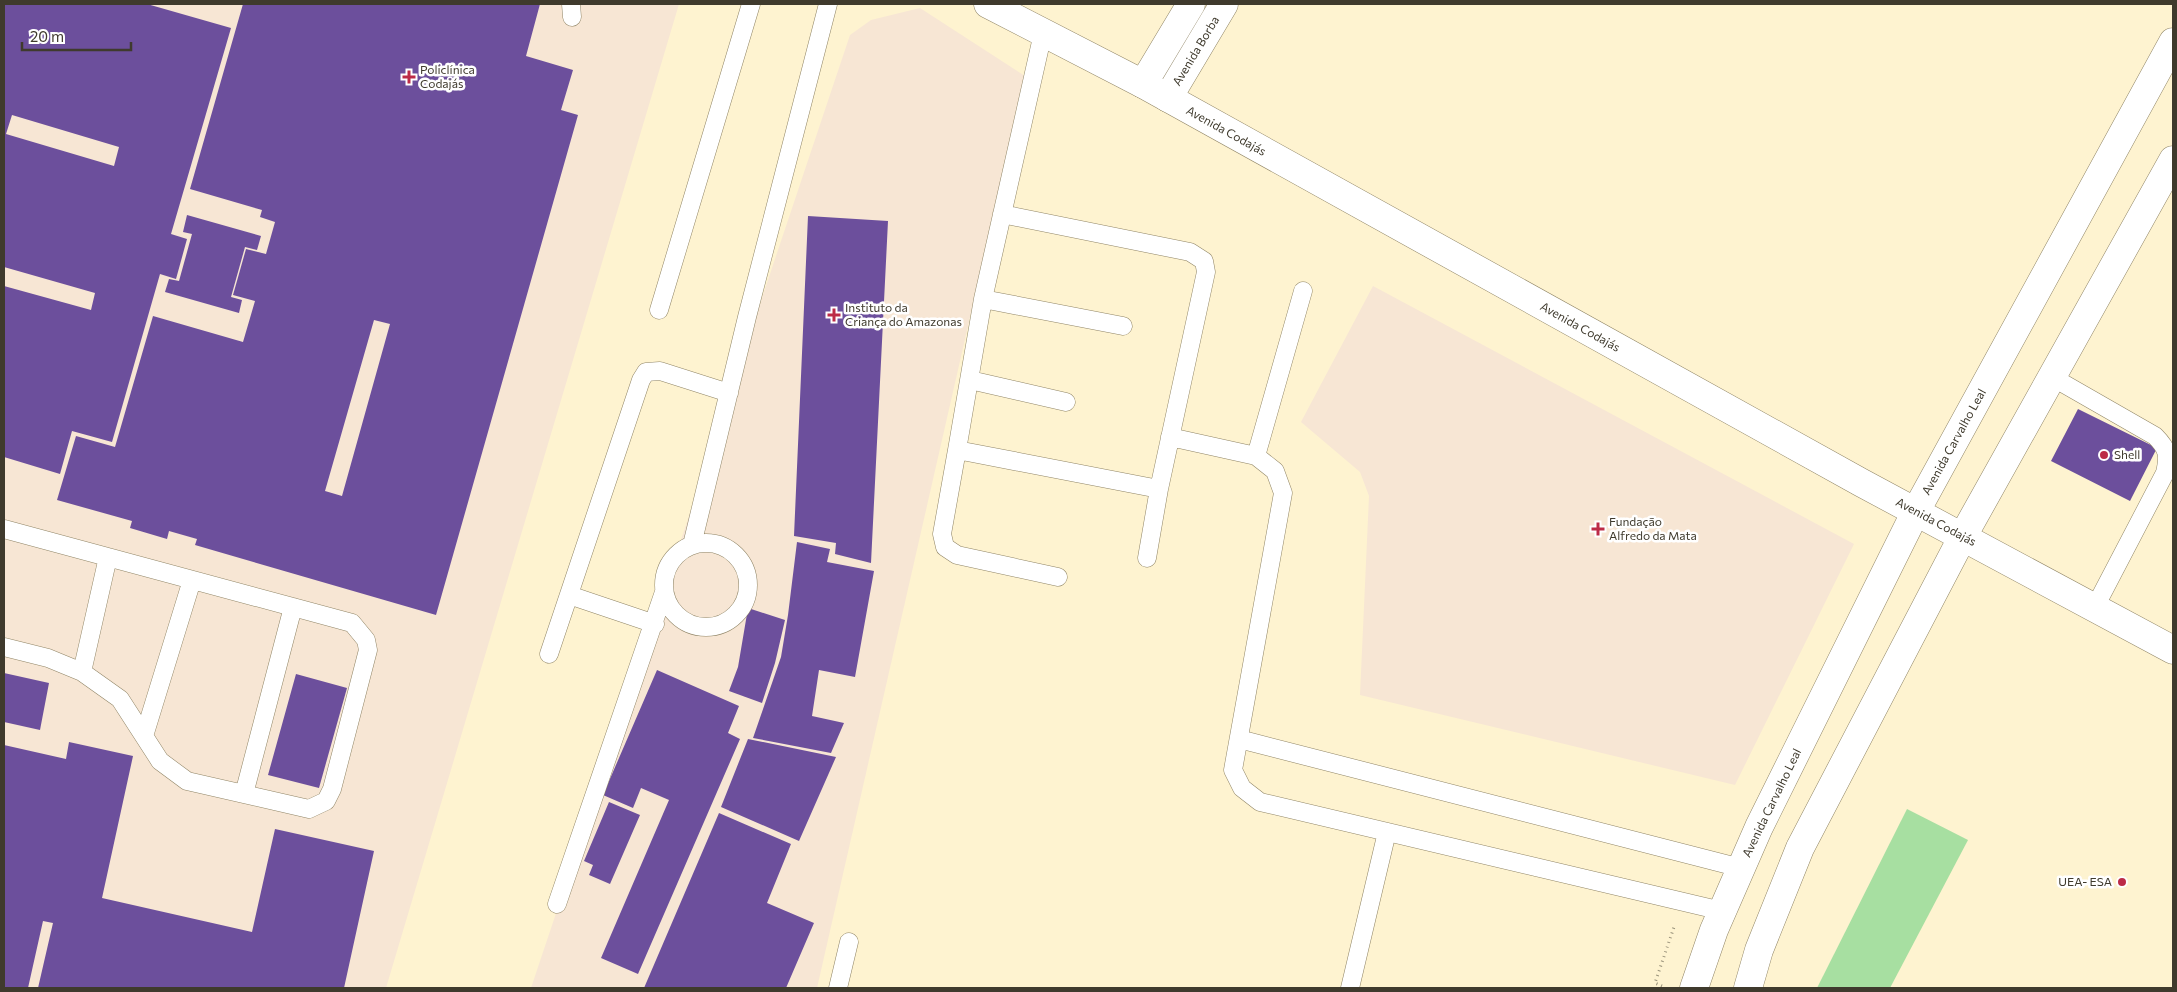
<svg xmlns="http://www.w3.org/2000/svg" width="2177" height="992" viewBox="0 0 2177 992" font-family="Commissioner,sans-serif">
<rect width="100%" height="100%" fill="#fef3d0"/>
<path fill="#f7e6d4" d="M4,4h675l-293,984h-382z
M920,8l105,68 -208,912h-286l319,-953 21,-15z
M1373,286l481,258 -119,241 -375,-90 9,-199 -9,-24 -59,-50z"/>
<path fill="#a7dfa1" d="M1907,809l61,31 -78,148h-73z"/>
<path fill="#6c4f9c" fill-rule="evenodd" d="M4,4h143l84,24 -60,206 16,5 -11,40 -16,-5 -48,168 -40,-11 -12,43 -56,-17v-171l87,24 4,-17 -91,-26zM12,115l107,32 -5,19 -108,-32z
M243,4h297l-14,52 47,14 -12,40 17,5 -142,500 -241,-70 2,-6 -28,-8 -2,8 -37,-11 2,-7 -75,-21 19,-64 39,11 38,-131 90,26 12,-41 -22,-6 13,-46 20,5 9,-32 -15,-5 2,-7 -72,-21zM374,320l16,4 -48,172 -17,-5z
M187,215l74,21 -4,14 -12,-3 -14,50 11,3 -3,13 -74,-21 4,-13 10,2 13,-47 -9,-2z
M808,216l80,5 -17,342 -36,-9 1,-11 -42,-7z
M2078,409l79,39 -27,53 -79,-40z
M797,542l33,7 -3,13 47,9 -19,106 -36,-7 -7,46 32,7 -13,30 -78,-15 28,-81 7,-42z
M748,608l37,12 -10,43 -13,40 -33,-12 9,-24z
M657,670l82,36 -11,27 12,6 -102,235 -37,-16 68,-158 -28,-12 -8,20 -30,-13z
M4,673l45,10 -9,47 -36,-8z
M296,674l51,14 -28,100 -51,-13z
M748,739l88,18 -37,84 -78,-34z
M69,742l64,14 -31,142 150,34 23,-103 99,22 -30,137h-306l15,-65 -10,-2 -15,67h-24v-243l62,14z
M609,802l31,13 -30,69 -21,-9 4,-10 -9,-4z
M719,813l72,31 -24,59 47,20 -28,65h-142z"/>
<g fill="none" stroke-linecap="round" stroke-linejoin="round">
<g stroke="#908566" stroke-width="19">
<path id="service" d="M571,4l1,13
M1002,214l188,38 14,9 2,11 -47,217 -202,-39 26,-151 60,-266
M983,299l140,27
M659,310l92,-306
M2052,377l103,59c13,13 14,19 10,37l-70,134
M970,380l96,22
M1170,437l86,19 19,15 8,22 -50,277 9,18 18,14 462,109
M957,450l-15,84 3,13 12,8 101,22
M1256,456l47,-165
M4,529l348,94 14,17 2,10 -36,139 -6,12 -17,8 -122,-28 -27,-20 -40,-62 -38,-27 -34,-14 -44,-11
M664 585a42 42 0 1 1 84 0a42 42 0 1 1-84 0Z
M692,545l55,-228 81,-313
M1147,558l12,-69
M569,595l86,29
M549,654l92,-274 5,-8 14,-1 69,22
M82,672l26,-115
M144,736l48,-156
M1239,739l502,129
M244,794l49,-187
M557,904l107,-312
M838,988l11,-46
M1350,988l37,-156"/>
</g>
<g stroke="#908566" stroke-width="29">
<path id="minor" d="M1143,84l48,-80
M1168,98l56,-94"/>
</g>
<g stroke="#908566" stroke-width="29">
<path id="tertiary" d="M988,4l155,80 719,399 311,167
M1694,988l20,-58 45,-103 157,-316 257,-469
M1748,988l11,-38 41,-102 163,-312 210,-376"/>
</g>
<path stroke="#9a937b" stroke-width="3" stroke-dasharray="1 4" stroke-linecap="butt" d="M1662,986l-7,-3 19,-56"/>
<use href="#service" stroke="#fff" stroke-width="18"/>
<use href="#minor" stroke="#fff" stroke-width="28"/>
<use href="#tertiary" stroke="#fff" stroke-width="28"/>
</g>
<g fill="#bc2b47" stroke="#fff" stroke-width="2">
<path d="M406.5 69.5h5v5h5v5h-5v5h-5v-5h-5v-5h5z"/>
<path d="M831.5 307.5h5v5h5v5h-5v5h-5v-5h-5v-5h5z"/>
<circle cx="2104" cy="455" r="5"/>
<path d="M1595.5 521.5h5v5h5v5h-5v5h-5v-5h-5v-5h5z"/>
<circle cx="2122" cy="882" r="5"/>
</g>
<g text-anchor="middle" stroke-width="5" stroke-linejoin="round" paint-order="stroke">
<g font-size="12" fill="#3f3a2d" stroke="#fff">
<text transform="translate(1196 51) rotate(-59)" y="4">Avenida Borba</text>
<text transform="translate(1226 131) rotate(29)" y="4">Avenida Codajás</text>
<text transform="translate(1580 327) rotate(29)" y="4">Avenida Codajás</text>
<text transform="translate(1954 442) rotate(-61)" y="4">Avenida Carvalho Leal</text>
<text transform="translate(1936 522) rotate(28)" y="4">Avenida Codajás</text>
<text transform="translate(1772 803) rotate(-64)" y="4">Avenida Carvalho Leal</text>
</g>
<g font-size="12" fill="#3f3a2d" stroke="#fff" text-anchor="start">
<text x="420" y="74">Policlínica<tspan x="420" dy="14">Codajás</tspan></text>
<text x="845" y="312">Instituto da<tspan x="845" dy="14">Criança do Amazonas</tspan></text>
<text x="2114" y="459">Shell</text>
<text x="1609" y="526">Fundação<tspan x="1609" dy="14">Alfredo da Mata</tspan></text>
<text x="2112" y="886" text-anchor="end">UEA- ESA</text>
</g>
</g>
<rect width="2177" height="992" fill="none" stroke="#3f3a2d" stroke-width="10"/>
<path d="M22 42v8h109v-8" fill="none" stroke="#3f3a2d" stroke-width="2.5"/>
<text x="30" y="42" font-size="15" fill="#3f3a2d" stroke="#ffffff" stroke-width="4" paint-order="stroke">20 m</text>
</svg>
